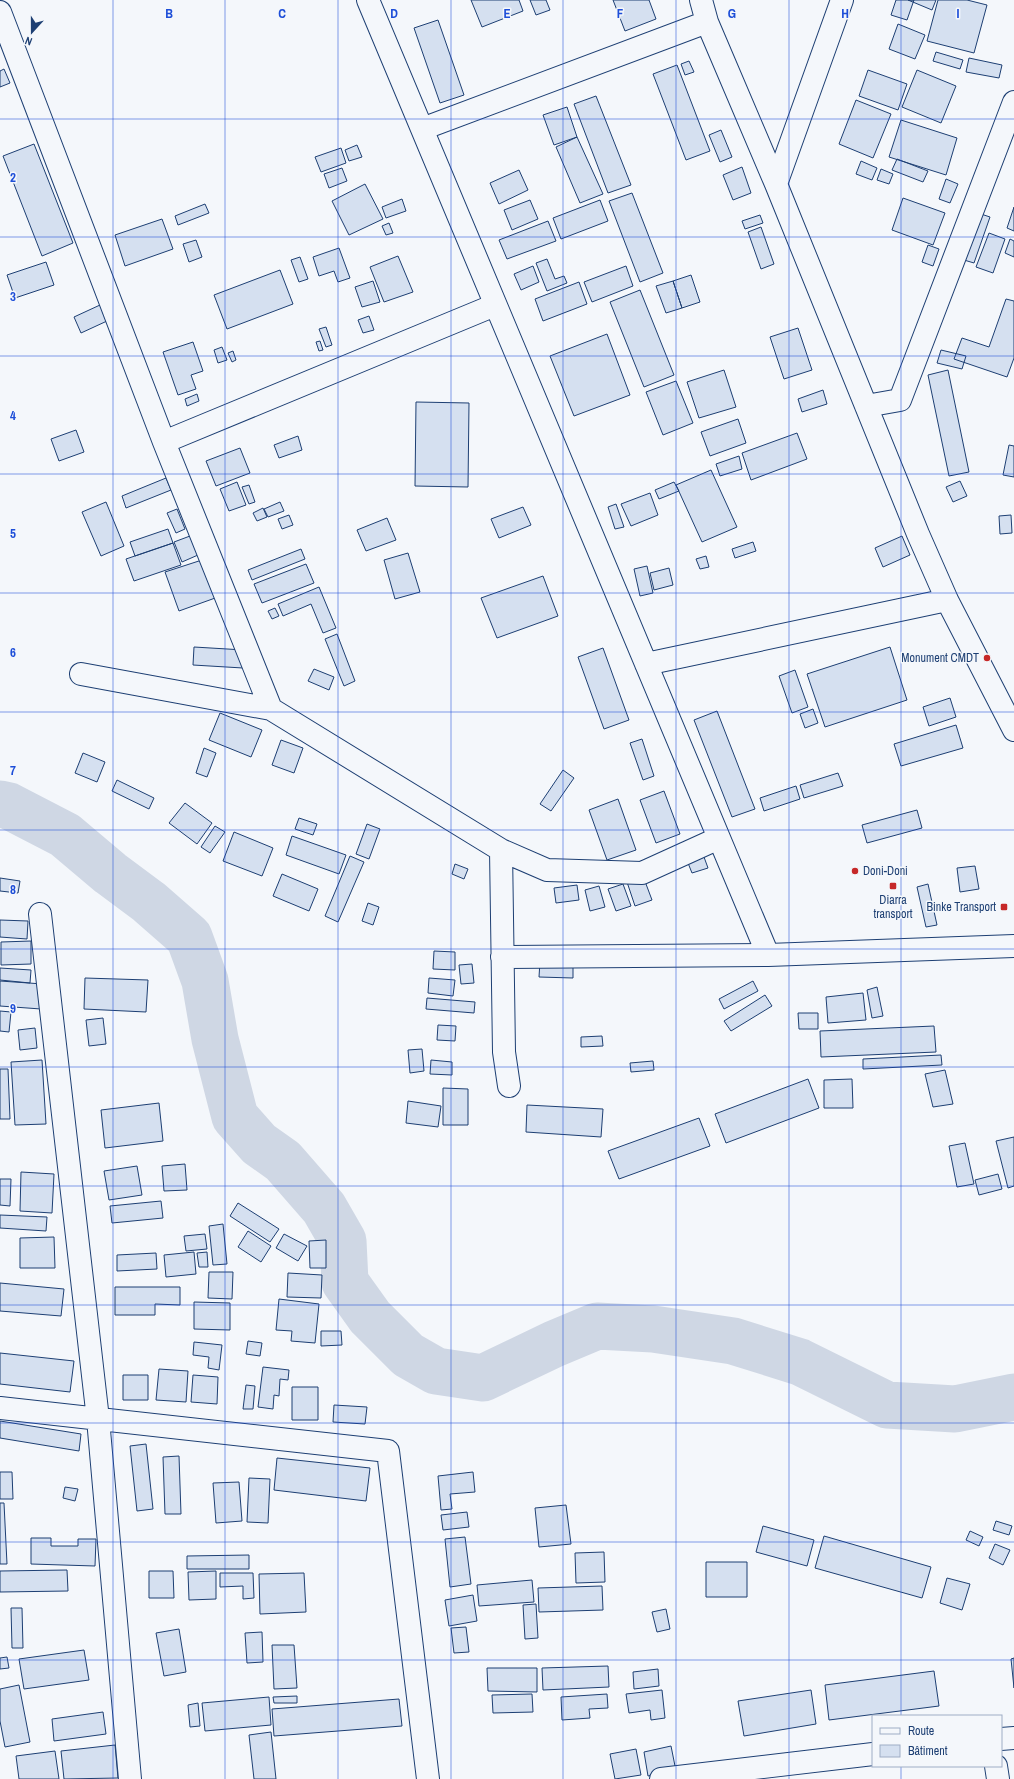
<svg xmlns="http://www.w3.org/2000/svg" width="1014" height="1779" viewBox="0 0 1014 1779" font-family="'Archivo Narrow',sans-serif">
<rect width="100%" height="100%" fill="#f4f7fb"/>
<g fill="none" stroke-linecap="round" stroke-linejoin="round">
<path stroke="#cfd7e4" stroke-width="47" d="M0,804l9,2 56,29 45,38 39,29 40,35 16,44 10,58 20,78 24,27 24,17 41,47 19,33 2,41 25,35 38,38 28,16 47,7 71,-34 43,-18 56,3 80,12 67,21 87,43 68,4 59,-12"/>
</g>
<path fill="#d5e0f0" stroke="#1d3f73" d="M471,0h48l4,11 -41,16z
M530,0h16l4,10 -14,5z
M613,0h36l7,19 -31,12z
M896,0h18l-7,20 -16,-5z
M908,0h28l-4,10z
M938,0h29l20,5 -13,48 -47,-12z
M438,20l26,75 -24,8 -26,-75z
M898,24l27,11 -10,24 -26,-10z
M936,52l27,8 -3,9 -27,-8z
M969,58l33,7 -3,13 -33,-6z
M689,61l5,11 -9,3 -4,-11z
M677,65l33,86 -24,9 -33,-86z
M4,69l6,14 -10,4v-16z
M868,70l39,14 -9,26 -39,-14z
M917,70l39,16 -15,37 -39,-16z
M596,96l35,89 -23,8 -34,-89z
M856,100l35,14 -18,44 -34,-14z
M567,107l10,30 -23,8 -11,-30z
M901,120l56,18 -11,37 -57,-18z
M721,130l11,27 -12,5 -11,-27z
M577,137l26,57 -23,9 -24,-56z
M34,144l39,99 -31,13 -39,-100z
M357,145l5,12 -13,4 -4,-11z
M341,148l5,15 -25,9 -6,-15z
M897,159l31,12 -5,11 -31,-12z
M861,161l16,7 -5,12 -16,-6z
M742,167l9,26 -18,7 -10,-25z
M342,168l5,13 -18,7 -5,-14z
M881,169l12,5 -4,10 -12,-4z
M519,170l9,20 -29,14 -9,-21z
M946,179l12,5 -8,19 -11,-4z
M365,184l18,35 -34,16 -17,-34z
M632,193l31,80 -23,9 -31,-81z
M903,198l42,15 -12,32 -41,-15z
M402,199l4,12 -20,7 -4,-11z
M530,200l8,19 -26,11 -8,-20z
M600,200l8,21 -47,18 -8,-21z
M205,204l4,9 -31,12 -3,-9z
M1014,207v24l-7,-3z
M981,214l9,3 -16,46 -10,-3z
M760,215l3,8 -18,6 -3,-8z
M162,219l11,30 -48,17 -10,-31z
M548,221l8,20 -49,18 -8,-19z
M389,223l4,10 -7,2 -4,-9z
M761,227l13,37 -13,5 -13,-37z
M989,233l16,6 -12,34 -17,-6z
M1010,239l4,2v16l-9,-4z
M196,240l6,17 -13,5 -6,-18z
M928,245l11,4 -6,17 -11,-4z
M339,248l11,30 -12,4 -4,-11 -15,5 -6,-19z
M398,256l15,36 -29,10 -14,-35z
M300,257l8,22 -9,3 -8,-22z
M547,259l8,20 9,-3 3,7 -20,8 -11,-28z
M46,262l8,23 -39,13 -8,-23z
M533,266l6,16 -18,8 -7,-16z
M626,266l7,20 -41,16 -8,-20z
M280,270l13,34 -66,25 -13,-34z
M691,275l9,27 -18,6 -9,-27z
M373,281l7,21 -18,5 -7,-20z
M673,281l9,27 -16,5 -10,-27z
M579,282l8,22 -44,17 -8,-22z
M640,290l34,85 -30,12 -34,-85z
M1006,299l8,2v57l-7,19 -53,-18 8,-21 27,9z
M100,305l7,16 -26,12 -7,-16z
M369,316l5,14 -11,3 -5,-13z
M326,327l6,18 -6,2 -7,-18z
M798,328l14,42 -28,9 -14,-42z
M607,334l23,61 -56,21 -24,-60z
M320,341l3,9 -4,1 -3,-9z
M193,342l10,29 -12,4 5,14 -18,6 -15,-43z
M222,347l5,13 -9,3 -4,-13z
M941,350l25,6 -4,13 -25,-6z
M233,351l3,9 -4,2 -4,-9z
M724,370l12,37 -37,11 -12,-36z
M948,370l21,102 -20,4 -21,-101z
M676,381l17,42 -30,12 -17,-43z
M823,390l4,14 -25,8 -4,-13z
M197,394l2,7 -12,5 -2,-7z
M416,402l53,1 -1,84 -53,-1z
M738,419l8,24 -36,13 -9,-24z
M76,430l8,22 -25,9 -8,-22z
M797,433l10,26 -56,21 -9,-27z
M298,436l4,14 -23,8 -5,-13z
M1009,445l5,1v31l-11,-2z
M240,448l10,25 -34,13 -10,-25z
M739,456l3,13 -22,7 -4,-12z
M711,470l26,57 -35,15 -26,-57z
M166,478l5,12 -45,18 -4,-12z
M960,481l7,15 -14,6 -7,-15z
M237,482l9,23 -17,6 -9,-22z
M674,482l5,9 -20,8 -4,-9z
M249,485l6,17 -6,2 -7,-17z
M650,493l8,22 -27,11 -10,-22z
M106,502l18,44 -23,10 -19,-44z
M280,502l4,9 -16,6 -4,-8z
M616,504l8,23 -9,2 -7,-22z
M523,507l8,18 -32,13 -8,-19z
M263,508l4,9 -10,4 -4,-8z
M177,509l8,20 -9,4 -9,-20z
M289,515l4,10 -11,4 -4,-10z
M1011,515l1,18 -12,1 -1,-18z
M387,518l9,22 -30,11 -9,-21z
M168,529l5,14 -38,13 -5,-14z
M190,536l8,19 -16,7 -8,-20z
M902,536l8,19 -27,12 -8,-19z
M753,542l3,9 -21,7 -3,-9z
M173,543l8,22 -47,16 -8,-22z
M301,549l4,10 -53,21 -4,-10z
M408,553l12,39 -25,7 -11,-39z
M706,556l3,11 -9,2 -4,-10z
M205,559l13,38 -39,14 -14,-39z
M306,564l8,19 -52,20 -8,-19z
M647,566l6,27 -13,3 -6,-27z
M669,568l4,17 -19,5 -4,-17z
M543,576l15,40 -61,22 -16,-40z
M319,587l17,41 -13,5 -12,-29 -28,12 -5,-12z
M275,608l4,8 -7,3 -4,-8z
M337,634l18,47 -11,5 -19,-47z
M194,647l50,3 -1,18 -50,-3z
M890,647l17,53 -82,27 -18,-53z
M603,648l26,72 -25,9 -26,-72z
M314,669l20,8 -5,13 -21,-9z
M795,670l13,37 -16,6 -13,-37z
M950,698l6,19 -27,9 -6,-19z
M813,709l5,14 -13,5 -5,-14z
M717,711l38,98 -23,8 -38,-97z
M220,713l42,17 -11,27 -42,-17z
M956,725l7,23 -62,18 -7,-22z
M642,739l12,37 -11,4 -13,-37z
M281,740l22,8 -9,25 -22,-8z
M204,748l12,5 -9,24 -11,-4z
M83,753l22,9 -8,20 -22,-9z
M563,770l11,8 -23,33 -11,-7z
M838,773l5,13 -39,12 -4,-13z
M117,780l37,18 -5,11 -37,-18z
M796,786l4,13 -36,12 -4,-13z
M664,791l16,43 -24,9 -16,-43z
M618,799l18,51 -29,10 -18,-50z
M185,803l27,20 -15,21 -28,-21z
M917,810l5,18 -55,15 -5,-18z
M299,818l18,6 -4,11 -18,-6z
M367,824l13,5 -11,30 -13,-5z
M215,826l10,6 -15,21 -9,-6z
M234,832l39,16 -11,28 -39,-15z
M292,836l54,19 -7,19 -53,-19z
M350,856l14,6 -26,60 -13,-6z
M704,857l4,11 -16,5 -4,-10z
M455,864l13,5 -4,10 -12,-5z
M975,866l4,23 -19,3 -3,-24z
M282,874l36,15 -9,22 -36,-15z
M643,876l9,24 -17,6 -8,-24z
M0,878l20,3 -2,12 -18,-2z
M623,884l8,22 -15,5 -8,-22z
M928,884l9,41 -11,2 -9,-40z
M577,885l2,15 -23,3 -2,-15z
M599,886l6,21 -15,4 -5,-21z
M368,903l11,4 -6,18 -11,-4z
M0,920l28,1 -1,18 -27,-2z
M31,941v23l-30,1v-23z
M434,951l21,1v18l-22,-1z
M540,961l33,2v15l-34,-1z
M472,964l2,19 -13,1 -2,-19z
M0,968l31,2 -1,13 -30,-3z
M85,978l63,2 -2,32 -62,-3z
M429,978l26,2 -2,16 -25,-3z
M0,981l43,3 -2,25 -41,-3z
M753,981l5,10 -34,18 -5,-10z
M877,987l6,29 -11,2 -5,-28z
M863,993l3,27 -38,3 -2,-26z
M765,995l7,11 -41,25 -7,-10z
M427,998l48,4 -1,11 -48,-4z
M0,1011l11,1 -2,20 -9,-1z
M798,1013h20v16h-19z
M103,1018l3,26 -17,2 -3,-26z
M438,1025l18,1 -1,15 -18,-1z
M934,1026l2,26 -115,5 -1,-26z
M35,1028l2,20 -17,2 -2,-20z
M602,1036l1,10 -22,1v-10z
M422,1049l2,22 -14,2 -2,-23z
M941,1055l1,10 -79,4v-10z
M42,1060l4,64 -31,1 -4,-63z
M431,1060l21,2v13l-22,-1z
M653,1061l1,9 -23,2 -1,-9z
M0,1069h8l2,50h-10z
M945,1070l8,34 -20,3 -8,-33z
M808,1079l11,29 -93,35 -11,-29z
M852,1079l1,29h-29v-28z
M443,1088l25,1v36h-25z
M408,1101l33,5 -3,21 -32,-4z
M159,1103l4,38 -58,7 -4,-38z
M527,1105l76,4 -2,28 -75,-5z
M699,1118l11,28 -91,33 -11,-28z
M1014,1137v49l-6,2 -12,-47z
M965,1143l9,41 -17,3 -8,-41z
M185,1164l2,26 -23,1 -2,-25z
M137,1166l5,29 -33,5 -5,-29z
M21,1172l33,2 -2,39 -32,-2z
M998,1174l4,15 -23,6 -4,-15z
M0,1179h11l-1,27 -10,-1z
M161,1201l2,17 -51,5 -2,-17z
M238,1203l41,26 -9,13 -40,-26z
M0,1215l47,2 -1,14 -46,-3z
M223,1224l4,40 -14,1 -4,-39z
M248,1231l23,15 -10,16 -23,-15z
M205,1234l2,15 -21,2 -2,-15z
M284,1234l23,12 -9,15 -22,-13z
M54,1237l1,31h-35v-30z
M326,1240v28h-16l-1,-27z
M194,1252l2,22 -30,3 -2,-22z
M207,1252l1,15h-9l-2,-14z
M156,1253l1,16 -40,2v-16z
M209,1272h24l-1,27 -24,-1z
M288,1273l34,2 -1,23 -34,-1z
M0,1283l64,6 -3,27 -61,-5z
M115,1287h65v18l-25,-1v11h-40z
M279,1299l40,5 -4,39 -24,-2 1,-10 -16,-1z
M194,1302l36,1v27l-36,-1z
M321,1331h20l1,14 -21,1z
M248,1341l14,2 -2,13 -14,-2z
M194,1342l28,3 -3,25 -11,-2 1,-11 -16,-2z
M0,1353l74,8 -4,31 -70,-8z
M263,1367l26,3 -1,10 -8,-1 -1,17 -5,-1 -1,14 -15,-2z
M159,1369l29,2 -2,31 -30,-2z
M123,1375h25v25h-25z
M193,1375l25,2 -1,27 -26,-2z
M246,1385l9,1 -2,23h-10z
M292,1387h26v33h-26z
M334,1405l33,2 -2,17 -32,-2z
M0,1421l81,13 -2,17 -79,-13z
M146,1444l7,65 -16,2 -7,-65z
M179,1456l2,58h-16l-2,-57z
M277,1458l93,10 -4,33 -92,-11z
M0,1472h12l1,27h-13z
M473,1472l2,20 -25,2 2,15 -11,1 -3,-34z
M249,1478l21,1 -2,44 -21,-1z
M239,1482l3,39 -26,2 -3,-40z
M65,1487l13,2 -3,12 -12,-3z
M0,1503h4l3,61h-7z
M566,1505l5,39 -32,3 -4,-39z
M467,1512l2,15 -26,3 -2,-15z
M996,1521l16,5 -3,9 -16,-5z
M763,1526l51,14 -7,26 -51,-14z
M970,1531l13,6 -4,9 -13,-6z
M824,1536l107,31 -9,31 -107,-30z
M465,1537l6,47 -21,3 -5,-48z
M31,1538h20v8h27v-7h18l-1,27 -64,-2z
M995,1544l15,6 -7,15 -14,-7z
M604,1552l1,30 -29,1 -1,-30z
M249,1555v14h-62v-13z
M706,1562h41v35h-41z
M67,1570l1,21 -68,1v-21z
M149,1571h24l1,27h-25z
M216,1571v28l-27,1 -1,-28z
M220,1573h33l1,25 -11,1v-13l-23,1z
M304,1573l2,39 -46,2 -1,-40z
M947,1578l23,6 -8,26 -22,-7z
M532,1580l2,22 -55,4 -2,-21z
M602,1586l1,24 -64,2 -1,-24z
M473,1595l4,26 -28,5 -4,-26z
M536,1604l2,34 -13,1 -2,-34z
M11,1608h11l1,40h-11z
M666,1609l4,20 -13,3 -5,-20z
M466,1627l3,25 -15,1 -3,-25z
M179,1629l7,43 -22,4 -8,-43z
M262,1632l1,30 -16,1 -2,-30z
M272,1645h22l3,43 -23,1z
M84,1650l5,30 -65,9 -5,-30z
M7,1657l2,11 -9,1v-11z
M1014,1658v30l-3,-29z
M608,1666l1,21 -66,3 -1,-22z
M487,1668h50v24l-49,-1z
M658,1669l1,17 -25,3 -1,-17z
M934,1671l5,35 -110,14 -4,-35z
M19,1685l11,57 -25,5 -5,-26v-32z
M662,1690l3,28 -14,2 -1,-10 -21,3 -3,-19z
M811,1690l5,34 -72,12 -6,-35z
M532,1694l1,18 -40,1 -1,-18z
M607,1694l1,14 -19,1 1,9 -28,2 -1,-23z
M297,1696v7h-23l-1,-6z
M269,1697l2,28 -66,6 -3,-28z
M399,1699l3,27 -128,10 -2,-27z
M198,1703l2,23 -10,1 -2,-22z
M103,1712l3,22 -52,7 -2,-22z
M271,1732l5,47h-22l-5,-44z
M115,1745l3,33 -54,1 -3,-28z
M671,1746l5,25 -28,5 -4,-24z
M636,1749l5,26 -26,4 -5,-25z
M55,1751l4,28h-40l-3,-23z"/>
<g fill="none" stroke-linecap="round" stroke-linejoin="round">
<g stroke="#1d3f73" stroke-width="24">
<path id="minor" d="M368,0l400,955
M701,0l6,22 69,162 142,350 29,66 67,130
M0,12l164,430 107,267
M422,129l285,-107
M776,184l66,-184
M866,406l34,-6 114,-298
M164,442l331,-137
M646,664l301,-64
M81,674l190,35 230,141 46,20 95,3 77,-35
M501,850l3,202 5,34
M40,914l58,505 32,360
M502,957l266,-2 246,-9
M0,1408l388,43 40,328
M1001,1739l13,-1
M996,1766l2,13
M661,1779l212,-25"/>
</g>
<use href="#minor" stroke="#f4f7fb" stroke-width="22"/>
</g>
<path fill="none" stroke="#1d4ed8" stroke-width="1" stroke-opacity="0.55" d="M113,0v1779M225,0v1779M338,0v1779M451,0v1779M563,0v1779M676,0v1779M789,0v1779M901,0v1716M0,119h1014M0,237h1014M0,356h1014M0,474h1014M0,593h1014M0,712h1014M0,830h1014M0,949h1014M0,1067h1014M0,1186h1014M0,1305h1014M0,1423h1014M0,1542h1014M0,1660h1014M901,1766v13"/>
<g fill="#c62828" stroke="#f4f7fb" stroke-width="1.5">
<circle cx="987" cy="658" r="4"/>
<circle cx="855" cy="871" r="4"/>
<rect x="889" y="882" width="8" height="8" rx="2"/>
<rect x="1000" y="903" width="8" height="8" rx="2"/>
</g>
<g text-anchor="middle" stroke-width="3" stroke-linejoin="round" paint-order="stroke">
<g font-size="12" fill="#1d3f73" stroke="#f4f7fb" text-anchor="end">
<text x="979" y="662">Monument CMDT</text>
<text x="863" y="875" text-anchor="start">Doni-Doni</text>
<text x="893" y="904" text-anchor="middle">Diarra<tspan x="893" dy="14">transport</tspan></text>
<text x="996" y="911">Binke Transport</text>
</g>
</g>
<g font-size="13" text-anchor="middle" font-weight="bold" fill="#1d4ed8" stroke="#f4f7fb" stroke-width="3" stroke-linejoin="round" paint-order="stroke">
<text x="169" y="18">B</text>
<text x="282" y="18">C</text>
<text x="394" y="18">D</text>
<text x="507" y="18">E</text>
<text x="620" y="18">F</text>
<text x="732" y="18">G</text>
<text x="845" y="18">H</text>
<text x="958" y="18">I</text>
<text x="13" y="182">2</text>
<text x="13" y="301">3</text>
<text x="13" y="420">4</text>
<text x="13" y="538">5</text>
<text x="13" y="657">6</text>
<text x="13" y="775">7</text>
<text x="13" y="894">8</text>
<text x="13" y="1013">9</text>
</g>
<rect x="872" y="1715" width="130" height="52" fill="#f4f7fb" stroke="#9eadc5"/>
<rect x="880" y="1728" width="20" height="6" fill="#f4f7fb" stroke="#9eadc5"/>
<text x="908" y="1735" font-size="12" fill="#1d3f73">Route</text>
<rect x="880" y="1745" width="20" height="12" fill="#d5e0f0" stroke="#9eadc5"/>
<text x="908" y="1755" font-size="12" fill="#1d3f73">Bâtiment</text>
<g transform="translate(32 32) rotate(201)" stroke="#f4f7fb" stroke-width="3" paint-order="stroke">
<path d="M0-3L7 15L0 10L-7 15Z" fill="#1d3f73"/>
<text y="-6" font-size="11" font-weight="bold" text-anchor="middle" fill="#1d3f73">N</text>
</g>
</svg>
